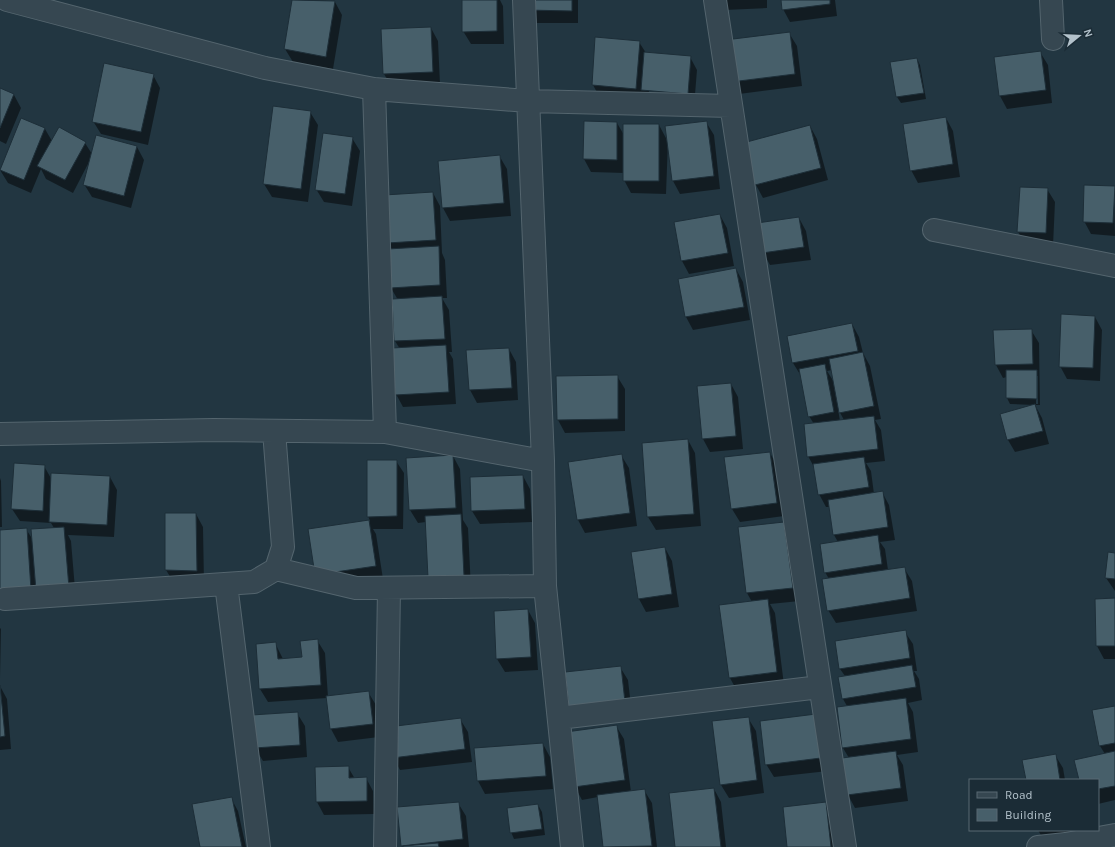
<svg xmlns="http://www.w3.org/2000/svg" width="1115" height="847" viewBox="0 0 1115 847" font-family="Karla,sans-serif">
<rect width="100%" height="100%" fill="#223641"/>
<path fill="#0007" fill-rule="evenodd" d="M293,0h29l13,2 7,13 -9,54 -40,-7 -8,-13z
M463,0h37l3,6 1,38h-33l-8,-13z
M527,0h51v23h-43z
M720,0h47v8l-42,2z
M782,0h53l2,16 -47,6 -7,-13z
M431,28l7,13 2,43 -49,2 -7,-12z
M789,33l8,13 5,40 -63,8 -7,-13z
M596,39l43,3 7,11 44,4 7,13 -3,37 -44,-4 -6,-10 -1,9 -43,-4 -7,-13zM649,90l44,4 -1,2 -43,-4z
M1040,52l8,13 4,38 -45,6 -7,-13z
M917,59l3,6 6,34 -25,4 -4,-6 -6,-34z
M153,75l7,13 -12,57 -47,-11 -8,-13z
M0,89l14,6 7,13 -15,36 -6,-3z
M310,112l8,13 -10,77 -36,-5 -8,-13z
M946,118l7,13 7,46 -42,6 -7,-13z
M21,119l24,10 7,12 33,2 7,11 5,-18 40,11 7,13 -13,48 -39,-11 -8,-13 5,-22 -16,31 -27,-14 -5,-10 -10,24 -23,-10 -8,-13z
M585,122l32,1 7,12 35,-10 8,15 39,-18 8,13 6,54 -40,5 -7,-13 -5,-40 -2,53 -35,-1 -7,-13v-7l-33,-1 -7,-13z
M810,126l7,13 11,41 -65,18 -7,-13 -11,-41z
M352,138l8,13 -8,55 -28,-4 -8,-13z
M500,157l7,12 4,47 -61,5 -7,-13z
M1114,187l1,49 -24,-2 -7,-13z
M1047,189l8,13 -2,44 -27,-1 -8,-13z
M433,193l7,13 2,47 3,7 2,38h-5l7,12 3,42h-3l4,7 3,45 -53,3 -7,-13 4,-45 -5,-8 -2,-41h5l-7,-12 1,-38 -4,-7z
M720,215l7,13 7,38 -45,8 -7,-13 -7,-38z
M799,218l7,13 5,29 -41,5 -7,-13z
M736,269l7,13 7,38 -57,10 -7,-13 -7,-37z
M1095,317l7,13 -2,51 -33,-2 -7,-13z
M852,324l7,13 4,16 7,13 11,53 -6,1 6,10 4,31 -19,2 5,8 3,23 8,-2 7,13 6,35 -15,2 5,7 3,21 16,-2 8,13 5,30 -81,12 -8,-13 1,-31 -4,-7 13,-30 -4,-7 -4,-28h-4l-7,-13 -5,-27 -6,-11 6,-32 -5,-8 -8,-40 -8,-13 -5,-27zM832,370l2,12 -7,-11zM838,409l6,11 -4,1z
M1031,330l8,13 1,62h-5l7,13 7,26 -34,8 -7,-12 26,-35 -24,-1 -3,-6v-21l-4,1 -7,-13zM1036,376h2v28h-2z
M509,349l7,13 2,38 -41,3 -7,-13z
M617,376l8,13v42l-60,2 -7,-13z
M731,384l7,13 5,52 -33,3 -7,-13 -5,-52z
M688,440l7,13 6,73 -45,4 -8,-13 -5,-74z
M770,453l7,13 7,50 -44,6 -8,-13z
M621,455l8,13 8,58 -52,7 -7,-13 -8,-58z
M453,456l7,13 3,51 5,8 3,61 -45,-67 -8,1 -8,-13 -3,-51z
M396,461l8,12 -1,56h-30l3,5 7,45 -59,9 -15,-58 61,-9 -2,-5z
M44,466l8,14 58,-3 7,13 -3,47 -46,-2 3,6 5,60 -38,1 -38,-71 26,-2 7,11 21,-12 -3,-5 -31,-2 -8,-12z
M523,476l7,13 2,33 -52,2 -8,-13 -1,-33z
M0,478l1,3 1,46h-2z
M166,514h30l7,13 1,56h-30l-8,-13z
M784,523l7,13 9,65 -30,3 5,9 9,72 -47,6 -7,-13 22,-76 -5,-9 -8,-65z
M665,548l7,13 7,46 -33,5 -7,-13 -7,-46z
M1115,554v37l-9,-13z
M1115,599v60h-11l-7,-13z
M528,610l7,13 3,47 -33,2 -8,-13z
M0,628l1,1 -1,49z
M905,632l8,12 4,27h-3l5,8 3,21 -14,3 5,9 5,40 -21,3 6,10 5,36 -53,7 -7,-13 1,-37 -6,-10 4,-42 -4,-7 2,-23 -5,-7z
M317,640l8,13 3,44 40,-5 8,13 3,32 -41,5 -7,-13 -4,-31 -59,4 -8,-13 15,-46 8,16 20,-1z
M620,667l8,13 4,35 -55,6z
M0,686l7,13 4,50 -11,1z
M1115,707v93l-17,4v-24h-18l25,-26 -5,-8 -7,-35z
M297,713l8,13 2,31 -44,4 -8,-13z
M815,715l13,56 -54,6 -8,-13z
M748,718l8,13 8,62 -35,5 -8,-13z
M460,719l8,13 4,30 -72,8 -7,-13z
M616,726l8,13 7,53 13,-2 8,13 5,44h-53l-6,-50 -16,3 -7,-13z
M543,744l7,13 3,32 -68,5 -7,-13 -2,-32z
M1055,755l8,13 2,12h-38z
M348,767l7,12 11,-1 7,13 1,23 -50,1 -7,-13z
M714,789l7,13 5,45h-50z
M231,798l7,13 8,36h-44z
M458,803l8,13 3,31h-66l-1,-2z
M826,803l7,13 4,31h-49z
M538,805l4,7 3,23 -31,4 -3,-7z
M1038,830h36v3l-31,6z"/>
<path fill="#475f6a" stroke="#1d2e38" d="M292,0l43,1 -9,56 -42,-8z
M462,0h35v31l-35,1z
M526,0h46v11l-46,-1z
M781,0h49v4l-48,6z
M431,27l2,45 -50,2 -2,-45z
M790,32l5,42 -64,8 -6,-42z
M595,37l45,4 -4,48 -44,-4z
M1041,51l5,39 -47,6 -5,-39z
M644,52l47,4 -3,38 -47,-4z
M917,58l7,35 -28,4 -6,-35z
M104,63l50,11 -13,58 -49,-10z
M0,88l14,6 -14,34z
M273,106l38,5 -10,78 -38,-5z
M946,117l7,47 -43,7 -7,-47z
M21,118l24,10 -21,52 -24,-10z
M584,121l33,1v38l-34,-1z
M707,121l7,55 -42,5 -7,-55z
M623,124h36v57h-36z
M810,125l11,43 -66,17 -12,-42z
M59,127l27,15 -21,38 -28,-14z
M323,133l30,4 -8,57 -30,-4z
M96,135l41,11 -13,50 -41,-11z
M500,155l4,48 -62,5 -4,-47z
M1084,185l31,1 -2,37 -30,-1z
M1020,187l28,1 -2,45 -29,-1z
M433,192l3,48 -49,3 -3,-48z
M720,214l8,39 -47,8 -7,-39z
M799,217l5,30 -42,6 -5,-30z
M439,246l1,39 -50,3 -2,-39z
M736,268l8,39 -59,10 -7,-38z
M442,296l3,43 -51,2 -2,-42z
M1061,314l34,2 -2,52 -34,-1z
M852,323l6,28 -66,12 -5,-27z
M1032,329l1,35 -38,1 -2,-35z
M446,345l3,47 -54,3 -3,-47z
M509,348l3,40 -43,2 -3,-40z
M863,352l11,54 -35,7 -10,-54z
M825,364l9,48 -26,5 -9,-48z
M1006,370h31v29l-31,-1z
M618,375v44l-61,1 -1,-44z
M731,383l5,53 -34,3 -5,-53z
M1035,404l8,27 -36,9 -7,-26z
M874,416l4,33 -71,8 -3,-33z
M688,439l6,75 -47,3 -5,-74z
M770,452l7,51 -46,6 -7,-52z
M622,454l8,59 -53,7 -9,-58z
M453,455l3,53 -47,2 -3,-52z
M864,457l5,30 -51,8 -5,-31z
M367,460h30v56l-30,1z
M14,463l31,2 -2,46 -32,-2z
M51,473l59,3 -3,49 -58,-3z
M523,475l2,34 -54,2 -1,-34z
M883,491l5,36 -55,8 -5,-35z
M165,513h31l1,58 -32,-1z
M461,514l3,62 -36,2 -3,-62z
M369,520l7,46 -61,9 -7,-46z
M784,522l9,66 -47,5 -8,-66z
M64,527l5,61 -33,3 -5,-62z
M27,528l4,62 -31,1v-61z
M878,535l4,29 -58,9 -4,-29z
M665,547l7,47 -34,5 -7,-47z
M1108,552l7,1v26l-10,-1z
M905,567l5,31 -83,13 -5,-32z
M1115,598v48h-19l-1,-47z
M768,599l9,73 -48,6 -10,-73z
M528,609l3,48 -35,2 -2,-48z
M906,630l4,28 -71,11 -4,-28z
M318,639l3,46 -62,4 -3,-45 20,-2 2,17 24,-2 -2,-16z
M912,665l4,22 -74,12 -4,-22z
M621,666l4,36 -56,6 -4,-36z
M0,685l5,51 -5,1z
M369,691l4,33 -43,5 -4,-33z
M906,698l5,41 -69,9 -5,-41z
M1115,706v37l-16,3 -7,-36z
M298,712l2,33 -46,3 -2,-33z
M816,714l5,44 -56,7 -5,-44z
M749,717l8,63 -37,5 -8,-64z
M461,718l4,31 -73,9 -4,-31z
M617,725l8,55 -51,7 -8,-55z
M543,743l3,33 -69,5 -3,-33z
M896,751l5,37 -54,7 -5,-37z
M1115,751v35l-17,3v-9h-19l-5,-20z
M1056,754l4,26h-34l-4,-20z
M349,766v12l18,-1v24l-51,1 -1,-35z
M714,788l7,59h-46l-6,-54z
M645,789l7,57 -49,1 -6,-52z
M232,797l10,50h-42l-8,-43z
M459,802l4,37 -62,7 -4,-39z
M826,802l5,45h-44l-4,-40z
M538,804l4,25 -32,4 -3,-25z
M438,843l1,4h-36v-1z"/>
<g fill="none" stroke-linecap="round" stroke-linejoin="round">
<g stroke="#54656e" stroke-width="24">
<path id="minor" d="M7,0l258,68 109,21 154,12 203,5
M524,0l19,461 2,125 27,261
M715,0l130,847
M1051,0l2,39
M374,89l11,343
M934,230l181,36
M0,434l214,-4 171,2 158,29
M276,569l80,19 189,-2
M226,584l33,263
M5,599l249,-17 22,-13 7,-22 -9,-116
M559,718l261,-31
M385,847l4,-259
M1038,847l28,-3 49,-9"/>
</g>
<use href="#minor" stroke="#364751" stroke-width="22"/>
</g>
<rect x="969" y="779" width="130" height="52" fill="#1b2c36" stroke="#586872"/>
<rect x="977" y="792" width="20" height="6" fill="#364751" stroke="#586872"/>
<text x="1005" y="799" font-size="12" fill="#b3c2cb">Road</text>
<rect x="977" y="809" width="20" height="12" fill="#475f6a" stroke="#586872"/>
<text x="1005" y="819" font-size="12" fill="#b3c2cb">Building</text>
<g transform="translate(1079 36) rotate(72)" stroke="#1b2c36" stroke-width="3" paint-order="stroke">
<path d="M0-3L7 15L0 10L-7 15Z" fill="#b3c2cb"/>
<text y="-6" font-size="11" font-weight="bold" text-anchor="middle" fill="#b3c2cb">N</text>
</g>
</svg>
